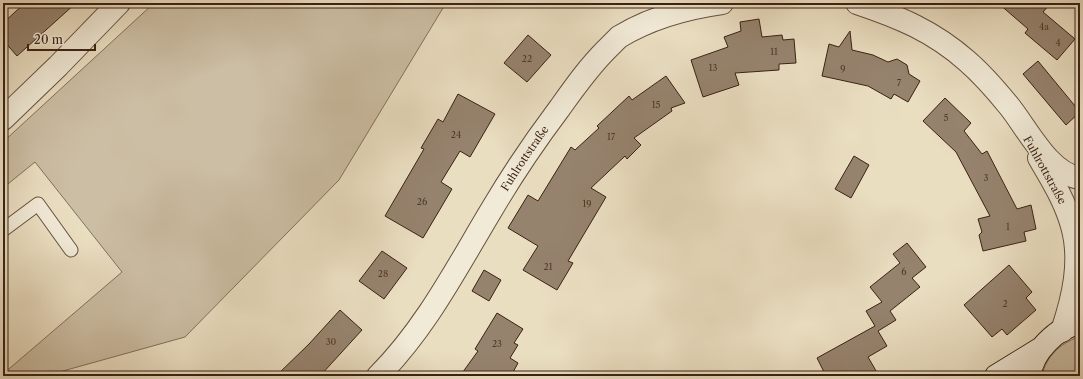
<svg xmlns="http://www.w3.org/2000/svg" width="1083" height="379" viewBox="0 0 1083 379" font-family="'Libre Caslon Text',serif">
<rect width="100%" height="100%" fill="#eadec1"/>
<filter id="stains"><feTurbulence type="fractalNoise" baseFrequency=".005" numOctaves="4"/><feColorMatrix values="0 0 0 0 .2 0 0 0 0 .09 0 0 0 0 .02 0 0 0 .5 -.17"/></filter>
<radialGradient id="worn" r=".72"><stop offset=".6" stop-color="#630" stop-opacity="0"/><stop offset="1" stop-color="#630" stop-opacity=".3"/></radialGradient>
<path fill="#ccbea4" stroke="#83705c" d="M154,3h292l-107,177 -154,157 -140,39h-42v-2l119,-102 -87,-110 -32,26v-46z
M1078,337h2v39h-38c4,-20 18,-32 36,-39z"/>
<path fill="#96836e" stroke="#3a2115" d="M25,3h51l-59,53 -14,-16v-17z
M998,3h53l-8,9 32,27 -18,21 -32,-27 3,-4z
M759,19l3,18 20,-2 1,5 11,-1 2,24 -17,1v6l-44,3 4,12 -36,12 -12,-37 37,-13 -4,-10 17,-6 -1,-9z
M850,31l2,19 21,5 15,7 9,-3 10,6 2,9 11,7 -12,21 -14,-8 -3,5 -23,-13 -46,-10 7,-32 10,3z
M528,35l23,20 -24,27 -23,-19z
M1038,61l42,51 -14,13 -43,-51z
M666,76l19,27 -14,5 1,3 -38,27 7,7 -14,14 -2,-3 -34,32 15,9 -38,64 5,2 -16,27 -34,-20 15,-24 -30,-18 20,-33 10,6 33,-54 4,3 24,-22 -2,-2 32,-30 3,4z
M458,94l37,20 -25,43 -10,-6 -19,31 11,7 -29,49 -38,-22 39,-67 -3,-1 17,-29 5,3z
M945,98l26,25 -7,8 18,23 5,-3 30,58 14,-4 5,24 -12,3 2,9 -43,10 -4,-16 3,-3 -4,-13 12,-3 -34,-64 -33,-31z
M854,156l15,9 -18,33 -16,-9z
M907,243l19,24 -14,11 8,9 -30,24 6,9 -18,11 9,15 -19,11 11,19h-53l-9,-18 58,-32 -9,-15 16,-9 -12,-15 30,-24 -7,-9z
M382,251l25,17 -23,31 -25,-18z
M1009,265l23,27 -6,6 10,12 -29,25 -5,-6 -10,8 -28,-32z
M484,270l17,10 -12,21 -17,-10z
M340,310l22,20 -42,46h-44l33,-32z
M497,313l26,16 -9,14 4,2 -8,13 8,5 -7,13h-51l18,-25 -3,-2z"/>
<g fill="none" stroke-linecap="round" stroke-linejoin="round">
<g stroke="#665040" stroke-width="15">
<path id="service" d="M3,230l35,-26 33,46"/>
</g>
<g stroke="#665040" stroke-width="24">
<g id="minor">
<path d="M857,3c42,14 76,28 110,58 15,13 29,29 42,45 18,22 40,68 71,72"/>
<path d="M3,119l55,-53 61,-63"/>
<path d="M1039,158c13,22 26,43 33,68 10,35 1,72 -10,105"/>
<path id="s1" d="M378,376c48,-48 79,-109 114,-167 20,-34 43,-68 67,-100 15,-21 29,-41 47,-59 4,-4 9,-9 13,-13 31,-19 67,-29 103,-34"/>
</g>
</g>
<g stroke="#3a2115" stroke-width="24">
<path id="secondary" d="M996,376l44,-27
M1030,376c1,-23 27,-49 50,-53"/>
</g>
<use href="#service" stroke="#f1ead7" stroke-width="13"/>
<use href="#minor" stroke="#f1ead7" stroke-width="22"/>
<use href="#secondary" stroke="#f1ead7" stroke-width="22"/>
</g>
<g text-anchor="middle" stroke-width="3.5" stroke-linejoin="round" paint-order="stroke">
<g font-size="9" fill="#513a2b">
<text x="1044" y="30">4a</text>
<text x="1058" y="46">4</text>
<text x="774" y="55">11</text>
<text x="527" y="62">22</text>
<text x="713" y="71">13</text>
<text x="843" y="72">9</text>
<text x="899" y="86">7</text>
<text x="656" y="108">15</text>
<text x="946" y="121">5</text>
<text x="456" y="138">24</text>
<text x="611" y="140">17</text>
<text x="986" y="181">3</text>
<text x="422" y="205">26</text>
<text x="587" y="207">19</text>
<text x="1008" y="230">1</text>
<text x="548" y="270">21</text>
<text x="904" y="275">6</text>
<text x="383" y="277">28</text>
<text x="1005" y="307">2</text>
<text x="331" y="345">30</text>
<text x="497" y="347">23</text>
</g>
<g font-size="11" fill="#3a2115" stroke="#f1ead7">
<text dy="4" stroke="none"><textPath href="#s1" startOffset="263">Fuhlrottstraße</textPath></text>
<text transform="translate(1045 170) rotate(61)" y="4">Fuhlrottstraße</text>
</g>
</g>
<rect width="1083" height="379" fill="none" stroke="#eadec1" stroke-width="16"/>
<rect x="4" y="4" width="1075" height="371" fill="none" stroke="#3a2115" stroke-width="2"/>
<rect x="8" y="8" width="1067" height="363" fill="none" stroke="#3a2115"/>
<path d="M28 44v6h67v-6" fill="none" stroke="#3a2115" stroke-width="2"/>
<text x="34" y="44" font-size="12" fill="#3a2115" stroke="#f1ead7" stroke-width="3" paint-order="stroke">20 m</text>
<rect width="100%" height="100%" filter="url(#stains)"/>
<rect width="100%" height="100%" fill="url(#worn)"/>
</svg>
